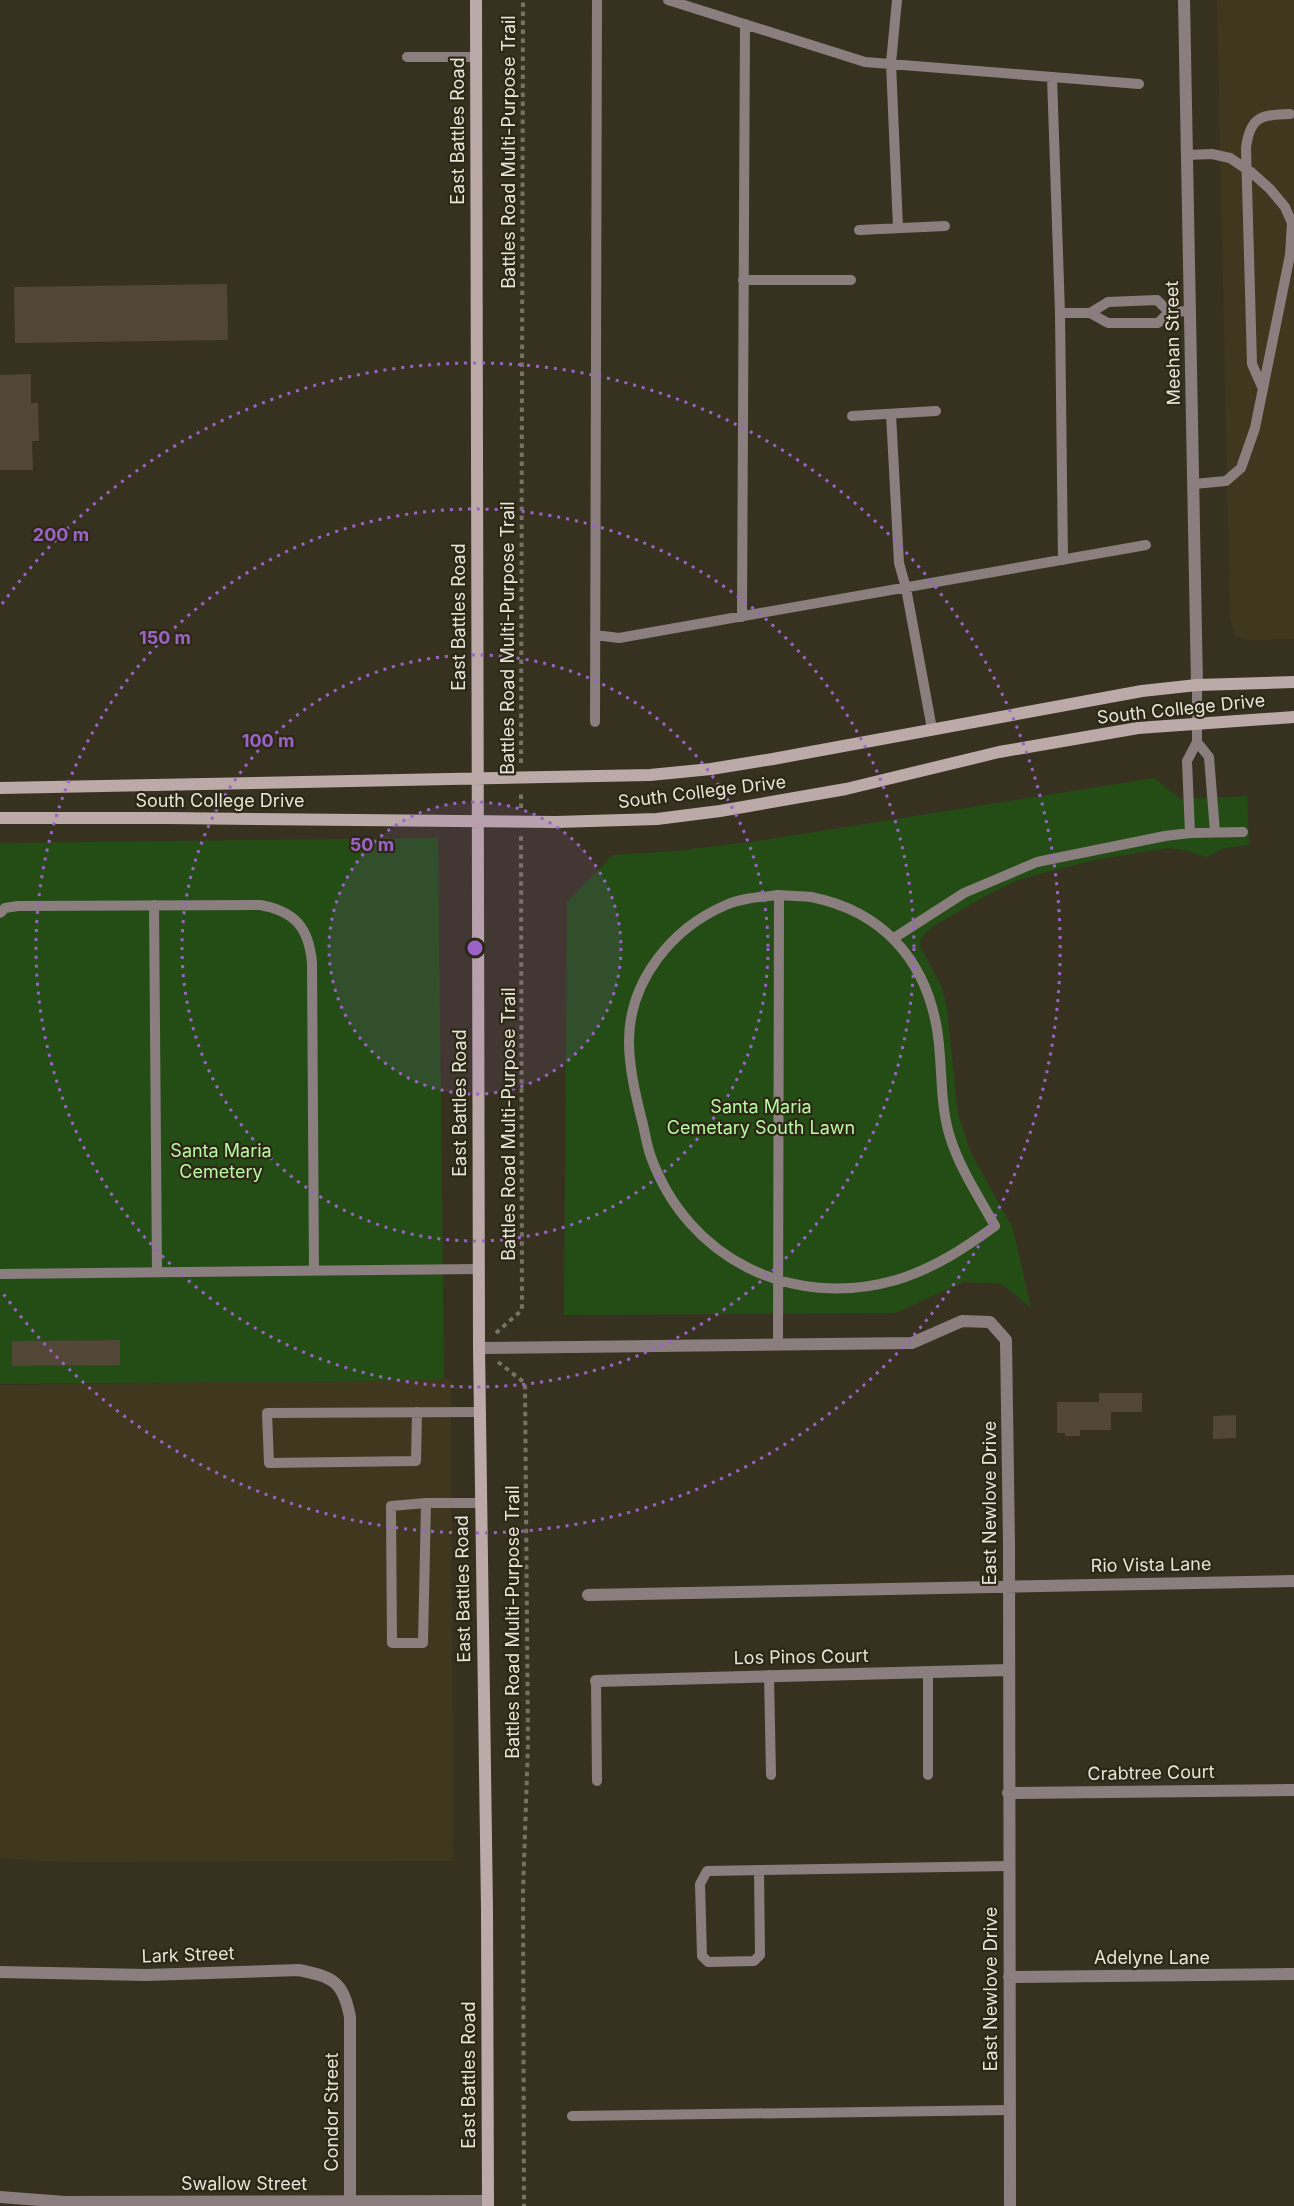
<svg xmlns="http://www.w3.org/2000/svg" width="1294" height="2206" viewBox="0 0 1294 2206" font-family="Inter,sans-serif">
<rect width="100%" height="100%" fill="#373220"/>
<path fill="#3f371e" d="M1217,0h77v639l-45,1 -14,-4 -5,-18z
M451,1379l2,482 -394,1 -59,-4v-473z"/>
<path fill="#244d16" d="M1154,778l26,21 67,-3 2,49 -25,3 -18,9 -22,-7 -16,-2 -74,12 -39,10 -37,10 -31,15 -55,32 -11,11 -1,8 22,42 5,21 11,105 13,39 42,76 18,79 -29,-24 -38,-2 -69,31 -331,2 3,-413 46,-47 62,-4 83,-10z
M438,838l6,542 -444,4v-541z"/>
<path fill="#524636" d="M227,284l1,56 -213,3 -1,-56z
M31,374v29h7l1,38h-7l1,29h-33v-95z
M120,1340v25l-108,1v-25z
M1099,1393h43v19h-31v18h-31v6h-15v-3h-8v-31h42z
M1236,1415v23l-23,1v-23z"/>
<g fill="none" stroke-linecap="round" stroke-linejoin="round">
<path stroke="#777364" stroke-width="4" stroke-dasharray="4.5 4.5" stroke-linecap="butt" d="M521,763l2,-763
M521,808v-17
M496,1333l26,-23 -1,-474
M498,1362l27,21 3,362 -5,146 1,315"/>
<path stroke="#8a7f7e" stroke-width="10" d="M668,0l197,62 187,15 8,236 3,247
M897,0l-6,63 7,165
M407,57h69
M1052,77l87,7
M1187,155l25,-1 18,4 21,14 19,17 15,18 7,16 -2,32 -35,173 -14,40 -15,13 -32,3
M859,230l86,-4
M743,280h108
M1169,312l-12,-12 -49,2 -18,11 18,10h50l11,-11 21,-1
M1060,313h30
M1263,389l-11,-25 -6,-216c4,-32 15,-33 44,-34
M891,414l8,149 7,25 26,141
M852,416l84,-5
M742,617l3,-593
M595,635l24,3 527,-93
M595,722l2,-722
M1197,742l12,15 6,75
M1190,833l-3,-72 10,-19v-57
M779,895c11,1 22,1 32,2 71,14 114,62 126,132 6,36 2,73 13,108 10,32 29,60 45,89 -30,22 -62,43 -99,54 -104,30 -208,-21 -245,-123 -5,-13 -6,-27 -10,-40 -6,-25 -12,-50 -12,-76 0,-60 43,-113 97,-136 16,-7 35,-8 53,-10z
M154,905l3,367
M0,913l5,-5 13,-2 242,-1c35,6 49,23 52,58l2,308
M894,938l70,-45 73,-31 128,-26 25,-3 53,-1
M0,1274l479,-5
M778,1345l1,-450
M417,1412l-1,49 -147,2 -2,-50 213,-1
M426,1503l-3,140h-31l-1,-137z
M426,1503h54
M769,1675l2,100
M596,1681l1,100
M928,1775v-103
M759,1870l1,85 -6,6 -46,1 -6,-6 -2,-72 7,-13 302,-5
M572,2116l438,-6"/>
<path stroke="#8a7f7e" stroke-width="12" d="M1184,0l13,685
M479,1348l433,-5 50,-22 28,1 16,18 3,204 1,662
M588,1595l706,-14
M596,1681l412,-11
M1008,1793l286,-3
M0,1972l146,3 153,-5c34,7 44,11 51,47v189
M1009,1977l285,-3
M0,2197l65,5 423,-1"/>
<path stroke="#bcaaa9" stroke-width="12" d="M476,0l3,1348 8,562 1,296
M0,788l650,-13 61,-6 62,-10 369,-68 55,-6 97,-3
M0,818h168l388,4 101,-3 63,-8 126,-22 153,-37 139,-24 156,-11"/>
</g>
<circle cx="475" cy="948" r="146" fill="#9b63c7" fill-opacity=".12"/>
<g fill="none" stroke="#9b63c7" stroke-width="3" stroke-dasharray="3 6">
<circle cx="475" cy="948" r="146"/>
<circle cx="475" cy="948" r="293"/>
<circle cx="475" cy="948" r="439"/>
<path d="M2 604A585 585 0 1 1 2 1292"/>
</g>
<g text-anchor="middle" stroke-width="4.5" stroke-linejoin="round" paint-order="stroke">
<g font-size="18" fill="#e7e4d9" stroke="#2d2816">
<text transform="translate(458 131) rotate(-90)" y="6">East Battles Road</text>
<text transform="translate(509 152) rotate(-90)" y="6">Battles Road Multi-Purpose Trail</text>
<text transform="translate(1173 343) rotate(-91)" y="6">Meehan Street</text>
<text transform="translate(459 617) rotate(-90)" y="6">East Battles Road</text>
<text transform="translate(508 638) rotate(-90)" y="6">Battles Road Multi-Purpose Trail</text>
<text transform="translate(1181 709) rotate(-6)" y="6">South College Drive</text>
<text transform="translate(702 792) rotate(-7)" y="6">South College Drive</text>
<text x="220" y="807">South College Drive</text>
<text transform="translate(460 1103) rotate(-90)" y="6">East Battles Road</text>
<text transform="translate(509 1124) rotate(-90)" y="6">Battles Road Multi-Purpose Trail</text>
<text transform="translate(990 1503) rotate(-90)" y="6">East Newlove Drive</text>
<text transform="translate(1151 1565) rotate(-1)" y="6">Rio Vista Lane</text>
<text transform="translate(463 1589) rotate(-91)" y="6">East Battles Road</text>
<text transform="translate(513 1622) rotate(-90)" y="6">Battles Road Multi-Purpose Trail</text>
<text transform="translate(801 1657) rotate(-1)" y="6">Los Pinos Court</text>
<text transform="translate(1151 1773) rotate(-1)" y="6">Crabtree Court</text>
<text transform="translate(188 1955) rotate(-2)" y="6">Lark Street</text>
<text x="1152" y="1964">Adelyne Lane</text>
<text transform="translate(991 1989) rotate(-90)" y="6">East Newlove Drive</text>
<text transform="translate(469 2075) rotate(-90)" y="6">East Battles Road</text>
<text transform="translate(332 2112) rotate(-90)" y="6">Condor Street</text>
<text x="244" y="2190">Swallow Street</text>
</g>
<g font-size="18" fill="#b7f9a5" stroke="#2d2816">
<text x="761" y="1113">Santa Maria<tspan x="761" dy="21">Cemetary South Lawn</tspan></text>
<text x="221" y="1157">Santa Maria<tspan x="221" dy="21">Cemetery</tspan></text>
</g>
</g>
<circle cx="475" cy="948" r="9" fill="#9b63c7" stroke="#2d2816" stroke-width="3"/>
<g font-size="18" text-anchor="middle" font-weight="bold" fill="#9b63c7" stroke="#2d2816" stroke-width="4.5" stroke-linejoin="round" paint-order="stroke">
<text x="61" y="541">200 m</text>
<text x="165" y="644">150 m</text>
<text x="268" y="747">100 m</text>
<text x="372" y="851">50 m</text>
</g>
</svg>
